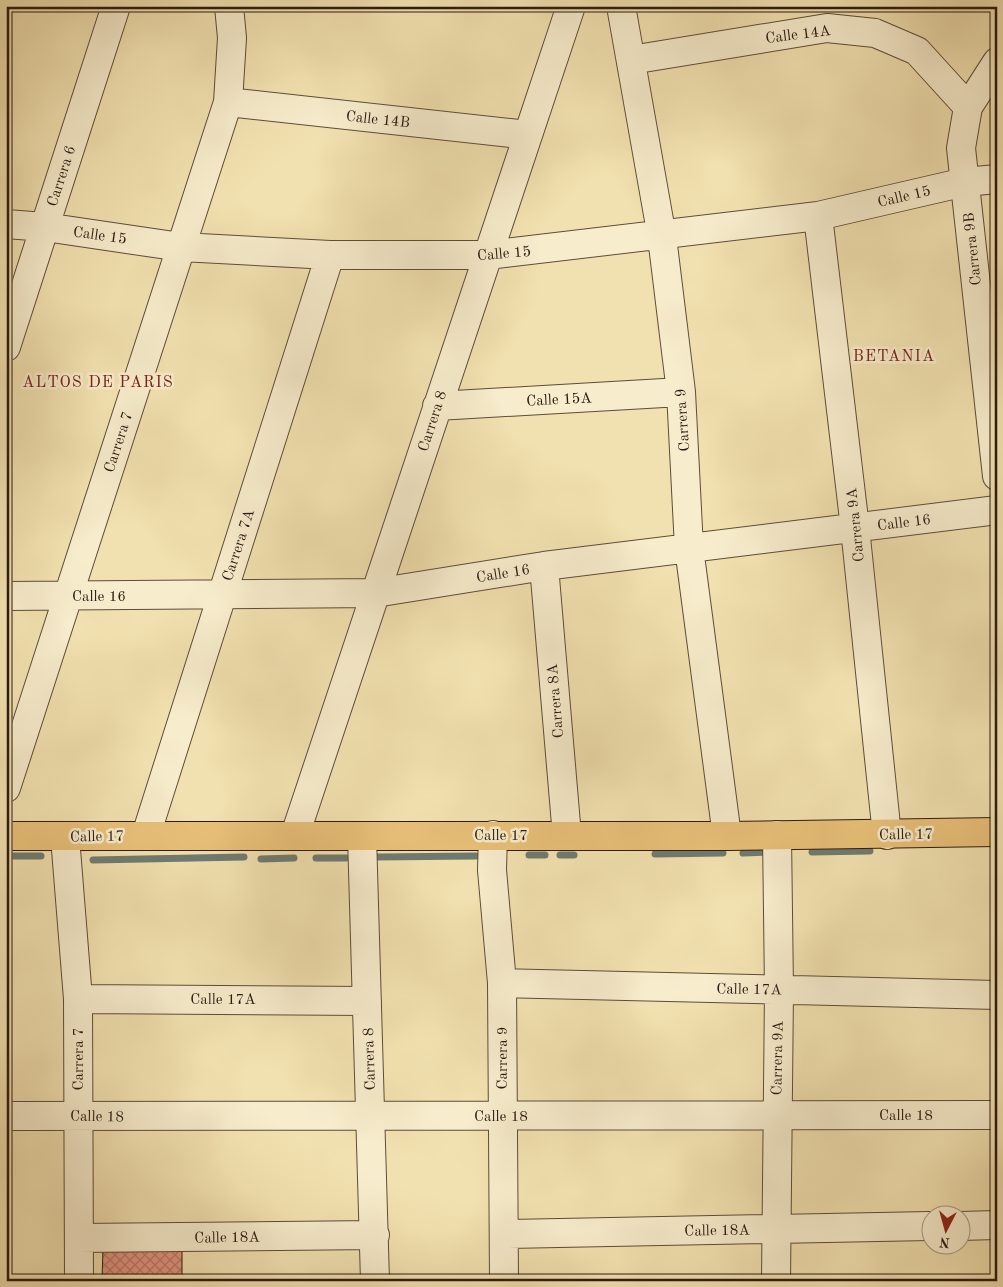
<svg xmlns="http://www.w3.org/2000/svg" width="1003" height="1287" viewBox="0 0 1003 1287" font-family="'Old Standard TT',serif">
<defs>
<pattern id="building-cross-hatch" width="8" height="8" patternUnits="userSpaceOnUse" patternTransform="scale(1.25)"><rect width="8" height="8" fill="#e1937f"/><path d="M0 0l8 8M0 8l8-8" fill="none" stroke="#b77767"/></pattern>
</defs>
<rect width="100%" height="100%" fill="#f2e1b0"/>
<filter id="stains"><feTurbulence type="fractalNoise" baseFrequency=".004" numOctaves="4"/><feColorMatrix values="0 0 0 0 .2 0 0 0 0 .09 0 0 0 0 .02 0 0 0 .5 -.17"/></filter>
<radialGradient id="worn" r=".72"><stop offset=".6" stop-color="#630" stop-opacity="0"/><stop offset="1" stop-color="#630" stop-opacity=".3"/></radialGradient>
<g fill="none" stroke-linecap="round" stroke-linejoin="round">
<path stroke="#6f7b71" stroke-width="7" d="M812,852l58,-1
M743,853l26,-1
M655,854l68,-1
M529,855h16
M560,855h14
M6,856h35
M377,857l99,-1
M316,858h30
M261,859l33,-1
M93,860l151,-3"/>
</g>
<path fill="url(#building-cross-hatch)" stroke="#2b1a12" d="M103,1247h79v34h-80z"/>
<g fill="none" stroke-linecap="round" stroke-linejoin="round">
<g stroke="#5d4c3a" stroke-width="30">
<path id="minor" d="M621,6l41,231 19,155 8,156 38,288
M631,60l196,-32 48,5 42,18 51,56
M997,62l-29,45 -7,41 36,328
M228,102l300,33
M818,216l37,312 32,307
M6,224l39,3 136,20 149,8h158l330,-39 147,-34 32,-3
M6,347l110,-341
M437,406l244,-14
M544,566l23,270
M6,596l369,-3 169,-27 453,-56
M6,788l222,-686 4,-64 -3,-32
M146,835l184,-580
M295,835l276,-829
M493,835l-1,35 10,113 2,298
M362,836l13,445
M65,837l13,162 1,282
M502,983l495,12
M78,999l289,2
M6,1116l991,-1
M960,1226l37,-1
M504,1234l426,-8
M79,1238l296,-3
M776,1281l3,-291 -2,-155"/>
</g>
<g stroke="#2b1a12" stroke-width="30">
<path id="major" d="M6,836h721l270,-4"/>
</g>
<use href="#minor" stroke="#f7eccc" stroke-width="28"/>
<use href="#major" stroke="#e9c078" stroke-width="28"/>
</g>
<g text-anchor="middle" stroke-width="5" stroke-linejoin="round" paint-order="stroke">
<g font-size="15" fill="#2b1a12" stroke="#f7eccc">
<text transform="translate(798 34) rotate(-7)" y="5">Calle 14A</text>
<text transform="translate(378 119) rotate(6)" y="5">Calle 14B</text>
<text transform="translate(61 176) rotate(-72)" y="5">Carrera 6</text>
<text transform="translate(904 196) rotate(-13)" y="5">Calle 15</text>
<text transform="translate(100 235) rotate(8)" y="5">Calle 15</text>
<text transform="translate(972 249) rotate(-96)" y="5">Carrera 9B</text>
<text transform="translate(504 253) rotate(-5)" y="5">Calle 15</text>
<text transform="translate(559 399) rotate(-3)" y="5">Calle 15A</text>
<text transform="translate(682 420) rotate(-94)" y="5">Carrera 9</text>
<text transform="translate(432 421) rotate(-72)" y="5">Carrera 8</text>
<text transform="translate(118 442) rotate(-72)" y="5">Carrera 7</text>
<text transform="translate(904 522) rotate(-7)" y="5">Calle 16</text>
<text transform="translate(855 525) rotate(-96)" y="5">Carrera 9A</text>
<text transform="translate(238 545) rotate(-72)" y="5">Carrera 7A</text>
<text transform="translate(503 573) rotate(-9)" y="5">Calle 16</text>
<text x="99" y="601">Calle 16</text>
<text transform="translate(555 701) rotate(-95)" y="5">Carrera 8A</text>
<text transform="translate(906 834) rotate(-1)" y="5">Calle 17</text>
<text x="501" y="840">Calle 17</text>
<text transform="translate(97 836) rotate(-1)" y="5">Calle 17</text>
<text transform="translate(749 989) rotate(1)" y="5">Calle 17A</text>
<text x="223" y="1004">Calle 17A</text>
<text transform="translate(502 1058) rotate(-90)" y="5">Carrera 9</text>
<text transform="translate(777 1058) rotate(-89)" y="5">Carrera 9A</text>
<text transform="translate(78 1059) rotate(-90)" y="5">Carrera 7</text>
<text transform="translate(369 1059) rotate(-92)" y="5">Carrera 8</text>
<text x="906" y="1120">Calle 18</text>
<text transform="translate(97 1116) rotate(1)" y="5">Calle 18</text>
<text x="501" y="1121">Calle 18</text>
<text transform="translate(717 1230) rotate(-1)" y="5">Calle 18A</text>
<text transform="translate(227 1237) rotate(-1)" y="5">Calle 18A</text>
</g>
<g font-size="16" letter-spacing="1" fill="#7a1f14" stroke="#f7eccc">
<text x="894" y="361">BETANIA</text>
<text x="98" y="387">ALTOS DE PARIS</text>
</g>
</g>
<rect width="1003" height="1287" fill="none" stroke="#f2e1b0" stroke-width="25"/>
<rect x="8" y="8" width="988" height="1272" fill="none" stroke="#2b1a12" stroke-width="2.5"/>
<rect x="12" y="12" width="978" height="1262" fill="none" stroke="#2b1a12"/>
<g transform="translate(946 1230) rotate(186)"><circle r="24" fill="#f7eccc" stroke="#a59882"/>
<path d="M0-4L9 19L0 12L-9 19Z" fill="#8f2418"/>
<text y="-8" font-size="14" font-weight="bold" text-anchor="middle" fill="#2b1a12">N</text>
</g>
<rect width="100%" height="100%" filter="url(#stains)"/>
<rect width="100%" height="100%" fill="url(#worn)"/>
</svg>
